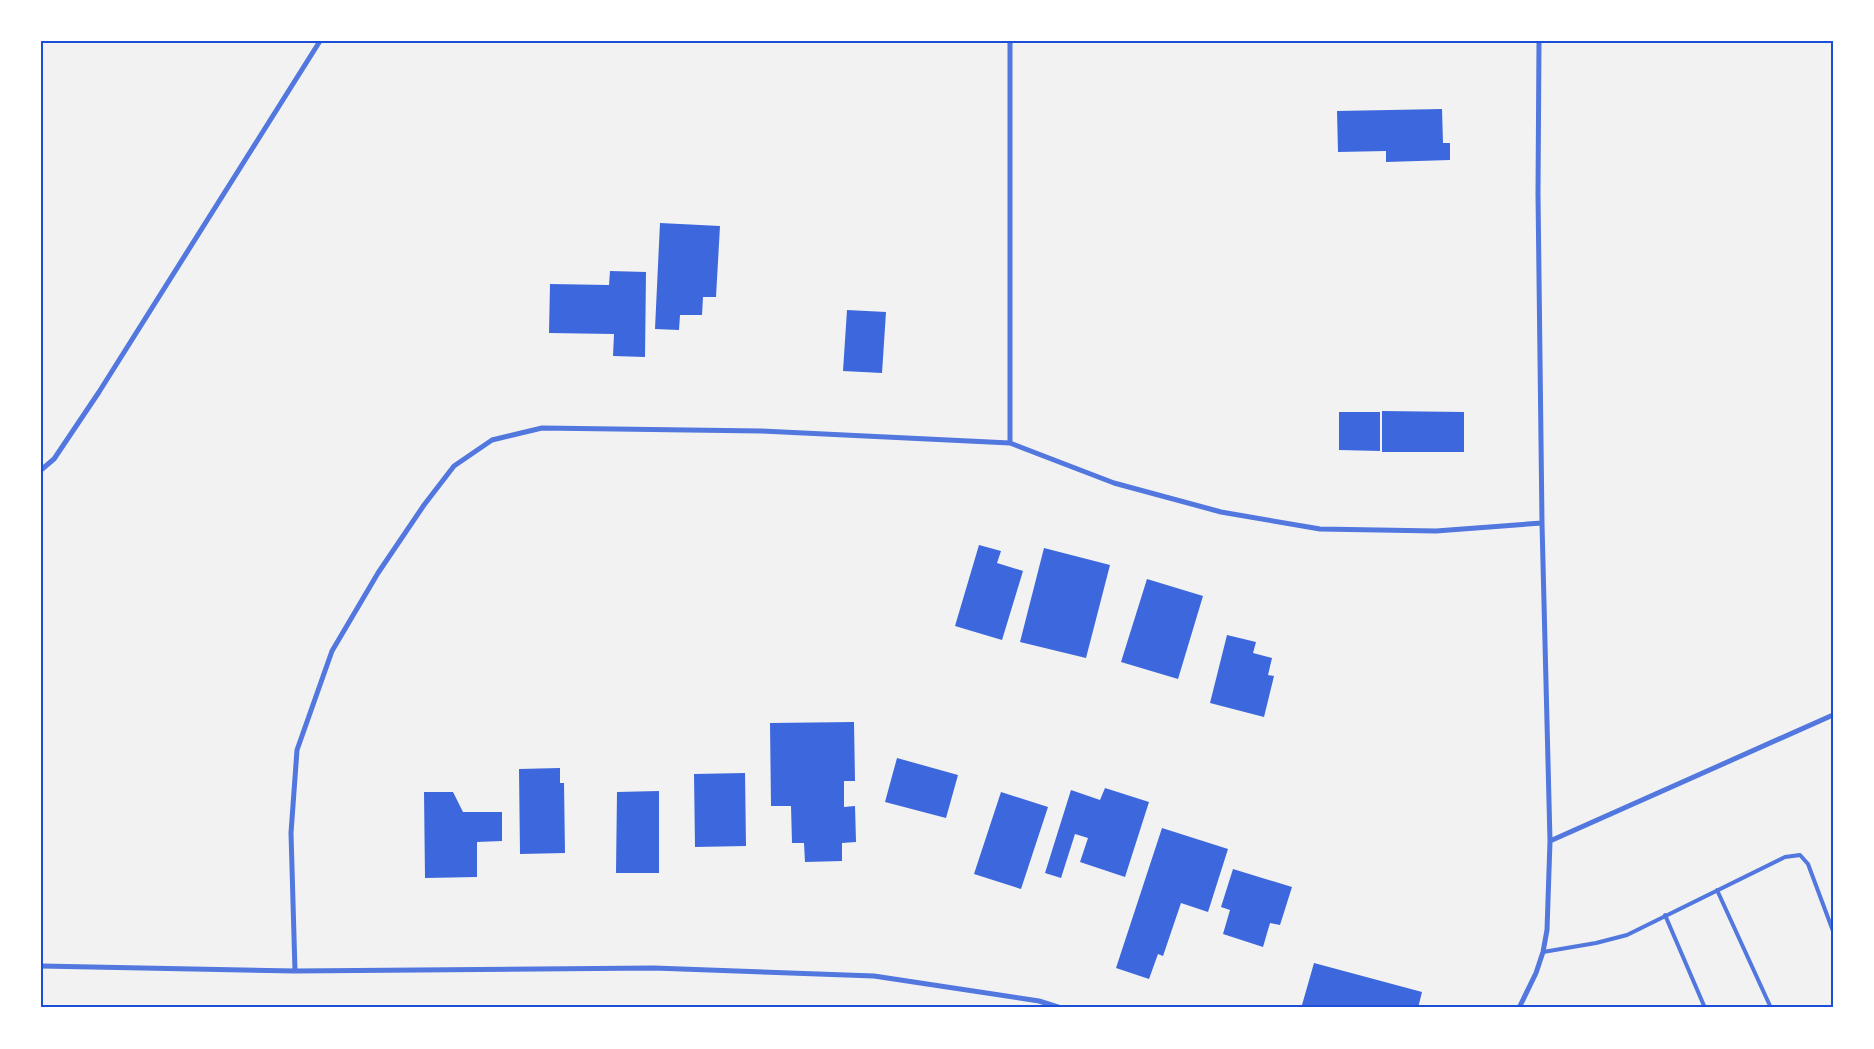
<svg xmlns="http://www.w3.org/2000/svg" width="1874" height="1049" viewBox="0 0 1874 1049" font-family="'Space Grotesk',sans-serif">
<rect width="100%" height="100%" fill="#f2f2f2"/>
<path fill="#3d67dc" d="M1442,109l1,34h7v17l-64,2v-11l-48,1 -1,-41z
M660,223l60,3 -4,71h-13l-1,18h-22l-1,15 -24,-1z
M610,271l36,1 -1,85 -32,-1 1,-22 -65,-1 1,-49 59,1z
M847,310l39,2 -4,61 -39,-2z
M1382,411l82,1v40h-82z
M1339,412h41v39l-41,-1z
M979,545l22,6 -4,12 26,8 -21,69 -47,-14z
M1044,548l66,17 -24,93 -66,-16z
M1147,579l56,17 -25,83 -57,-17z
M1227,635l29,7 -3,11 19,5 -4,17 6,1 -10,41 -54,-14z
M854,722l1,59h-11v26l11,-1 1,36 -14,1v18l-37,1 -1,-19h-12l-1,-37h-20l-1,-83z
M897,758l61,17 -12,43 -61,-16z
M560,768v15h4l1,70 -45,1 -1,-85z
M745,773l1,73 -51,1 -1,-73z
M1105,788l44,14 -24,75 -45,-15 8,-24 -13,-4 -14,44 -16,-5 26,-83 29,10z
M659,791v82h-43l1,-81z
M424,792h29l10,20h39v29l-25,1v35l-52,1z
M1001,792l47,15 -27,82 -47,-15z
M1162,828l66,21 -20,63 -27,-9 -18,53 -5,-2 -9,25 -33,-11z
M1233,869l59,18 -12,38 -10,-2 -7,24 -40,-13 7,-24 -9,-3z
M1314,963l108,29 -4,16h-104l-12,-3z"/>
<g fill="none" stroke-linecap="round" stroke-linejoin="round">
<path stroke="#5277de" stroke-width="4" d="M1717,890l54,118
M1665,915l40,93
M1543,952l53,-9 31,-8 158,-78 15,-2 8,9 25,67"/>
<path stroke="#5277de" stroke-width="5" d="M1010,443v-402
M41,470l13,-11 45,-67 221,-351
M1550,841l283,-126
M41,966l254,5 359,-3 220,8 165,25 22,7
M295,971l-4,-138 6,-83 35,-99 46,-78 46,-68 30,-39 38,-26 50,-12 219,3 249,12 104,40 107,29 99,17 116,2 106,-8
M1519,1008l17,-35 7,-21 4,-22 3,-89 -8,-318 -4,-329 1,-153"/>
</g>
<rect width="1874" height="1049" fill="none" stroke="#ffffff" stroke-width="85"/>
<rect x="42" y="42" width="1790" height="964" fill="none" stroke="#1d4ed8" stroke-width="2"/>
</svg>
